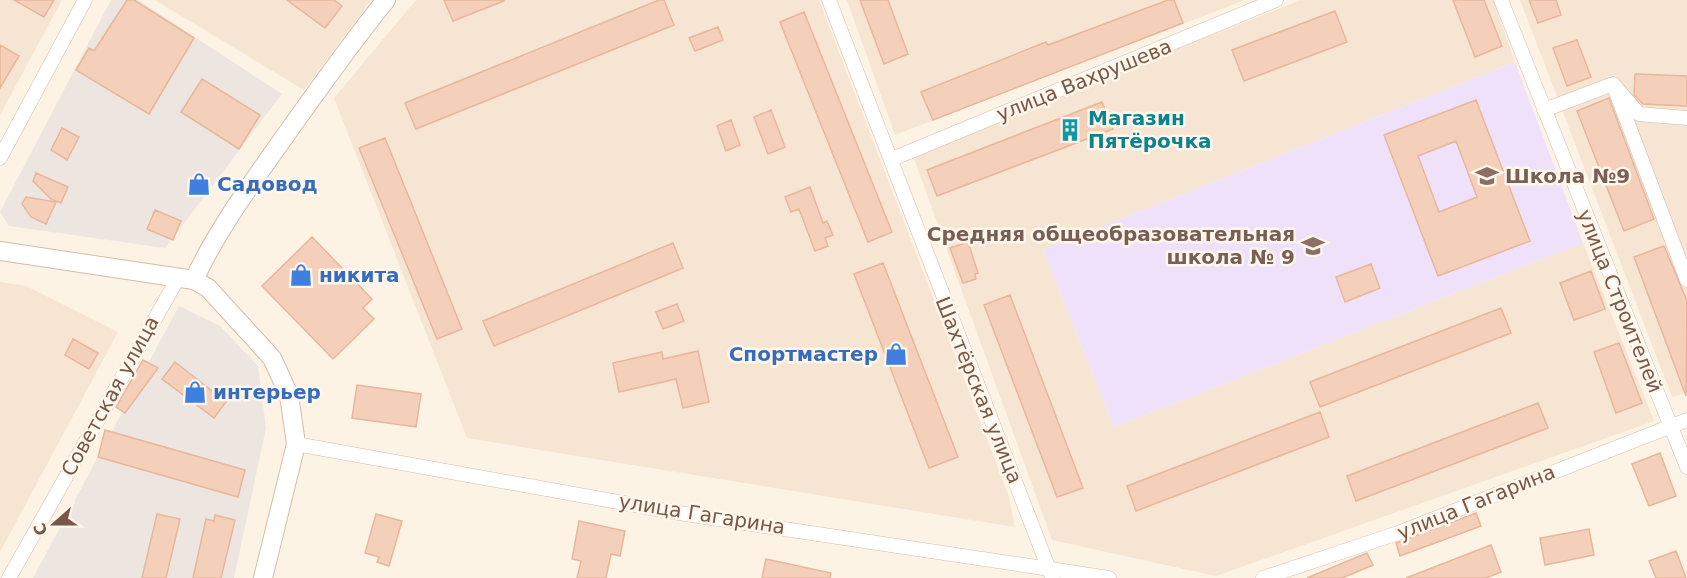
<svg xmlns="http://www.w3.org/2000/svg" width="1687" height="578" viewBox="0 0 1687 578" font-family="'DejaVu Sans',sans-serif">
<rect width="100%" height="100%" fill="#fdf3e4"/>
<path fill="#f5e5d2" d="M0,0h62l-62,115z
M155,0h216l-67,90z
M416,0h403l189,494 7,33 -548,-89 -133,-340z
M847,0h398l-350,135z
M1301,0h192l22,62 -472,188 71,177 469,-184 71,178 -438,155 -164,-36 -140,-387z
M1520,0h167v393l-15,4z
M0,282l26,4 92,46 -118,220z"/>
<path fill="#ede5df" d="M111,0h27l144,94 -117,154 -156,-22 -9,-14z
M179,306l41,20 38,40 8,62 -32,150h-201z"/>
<path fill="#f0e1fa" d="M1515,62l68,181 -469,184 -71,-177z"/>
<path fill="#f4d0ba" stroke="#e8b69a" stroke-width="1.5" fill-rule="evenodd" d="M14,0h40l-10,17z
M127,0h7l60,38 -45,76 -73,-44 13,-22 5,3z
M287,0h47l8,6 -17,22z
M444,0h60v1l-51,20z
M659,0h5l10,25 -258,104 -11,-26z
M860,0h28l20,54 -24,10z
M1168,0h6l9,23 -250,97 -12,-28 125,-50 2,3z
M1453,0h31l18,46 -27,11z
M1529,0h27l5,15 -23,8z
M1335,11l12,31 -103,39 -12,-31z
M804,12l88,220 -24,10 -88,-220z
M718,27l5,13 -28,11 -6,-13z
M1577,40l14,37 -24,9 -14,-38z
M0,45l19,11 -19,32z
M1635,74l52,2v30l-44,-2 -9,-9z
M202,79l58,36 -21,34 -58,-37z
M1609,98l45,121 -30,12 -47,-120z
M1476,100l54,141 -92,35 -54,-141zM1456,141l21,56 -38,15 -21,-56z
M1102,102l11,27 -176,67 -10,-26z
M771,110l14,37 -17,7 -14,-37z
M731,120l9,25 -14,6 -9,-25z
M62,128l17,9 -12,23 -16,-10z
M385,138l77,191 -25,10 -78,-191z
M36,173l32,14 -7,16 -10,-4 -18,-18z
M810,187l13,36 4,-2 6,14 -8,3 3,8 -13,5 -16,-42 -8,3 -6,-15z
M26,197l30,5 -10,22 -15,-7 -9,-13z
M155,210l26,11 -8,19 -26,-11z
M312,237l60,62 -9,9 11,11 -41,40 -71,-73z
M968,242l10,31 -3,1 1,5 -13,4 -13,-35z
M673,243l10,25 -189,78 -11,-25z
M1664,246l23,55 -1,95 -52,-139z
M883,263l75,194 -29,11 -75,-194z
M1371,264l9,24 -35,14 -9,-25z
M1591,271l14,38 -31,11 -14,-37z
M1010,295l73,193 -26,9 -73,-192z
M677,304l7,17 -21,8 -7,-17z
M1501,308l10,25 -191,74 -10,-25z
M73,339l25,14 -9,16 -24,-14z
M1619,343l23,60 -26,10 -22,-61z
M698,351l11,51 -26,6 -7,-29 -57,13 -6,-29 49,-11 1,7z
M143,360l15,8 -33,45 -9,-6z
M175,362l51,40 -12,16 -52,-39z
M357,385l64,9 -5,33 -64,-9z
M1538,403l10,25 -192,73 -9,-25z
M1320,412l9,25 -193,74 -9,-25z
M105,430l140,40 -7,27 -140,-40z
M1660,453l16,43 -27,10 -17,-42z
M1476,513l5,13 -81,30 -4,-13z
M157,514l23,5 -14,59h-24z
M376,514l26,7 -13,45 -12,-4 2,-5 -14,-4z
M215,515l20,5 -14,58h-28l13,-59 8,2z
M579,521l46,10 -5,25 -9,-2 -5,24h-29l4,-17 -9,-2z
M1589,529l5,26 -49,10 -5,-27z
M1491,545l10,27 -15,6h-80z
M1676,551l10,27h-30l-7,-17z
M1367,553l6,12 -31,13h-35z
M766,559l65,14 -1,5h-68z"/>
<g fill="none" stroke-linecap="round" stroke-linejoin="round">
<g stroke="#d1bcac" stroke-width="15">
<path id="minor" d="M829,0l223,577
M1501,0l186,467
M1613,84l74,196
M1544,110l69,-26 26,30 48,4
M0,158l85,-158
M892,159l384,-159
M296,444l383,69 430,65
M9,578l169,-300
M1263,578l135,-45 289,-113"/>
</g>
<g stroke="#d5bca9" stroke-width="20">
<path id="secondary" d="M0,251l194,29 14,8 64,70 17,37 7,49 -33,134
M194,280c24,-52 58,-97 91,-144 33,-46 65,-92 101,-136"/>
</g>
<use href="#minor" stroke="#fff" stroke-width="14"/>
<use href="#secondary" stroke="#fff" stroke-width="18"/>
</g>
<defs>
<g id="building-bare" transform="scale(1.8)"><path d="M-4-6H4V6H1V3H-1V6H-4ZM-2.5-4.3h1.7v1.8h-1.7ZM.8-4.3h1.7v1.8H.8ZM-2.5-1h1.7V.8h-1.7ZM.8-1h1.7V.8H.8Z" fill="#0f9aa8" stroke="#fff7eb" stroke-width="2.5" paint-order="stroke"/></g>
<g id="school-bare" transform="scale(1.8)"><path d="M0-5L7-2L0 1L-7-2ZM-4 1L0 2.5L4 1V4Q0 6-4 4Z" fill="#8d6e63" stroke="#fff7eb" stroke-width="2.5" paint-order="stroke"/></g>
<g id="shop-bare" transform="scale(1.8)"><path d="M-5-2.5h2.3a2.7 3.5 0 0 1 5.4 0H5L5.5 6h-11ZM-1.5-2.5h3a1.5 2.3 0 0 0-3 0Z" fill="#3f7fe0" stroke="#fff7eb" stroke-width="2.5" paint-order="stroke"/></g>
</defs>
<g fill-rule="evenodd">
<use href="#building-bare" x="1070" y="130"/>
<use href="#school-bare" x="1487" y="176"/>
<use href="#shop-bare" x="199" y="184"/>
<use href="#school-bare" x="1313" y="246"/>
<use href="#shop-bare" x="301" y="275"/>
<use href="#shop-bare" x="896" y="354"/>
<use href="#shop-bare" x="195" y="392"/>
</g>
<g text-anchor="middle" stroke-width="5" stroke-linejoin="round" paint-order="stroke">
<g font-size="20" fill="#775848" stroke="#fff7eb">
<text transform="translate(1084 80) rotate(-22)" y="7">улица Вахрушева</text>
<text transform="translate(1620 301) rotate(68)" y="7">улица Строителей</text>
<text transform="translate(979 390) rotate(68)" y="7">Шахтёрская улица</text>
<text transform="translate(110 396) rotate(-61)" y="7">Советская улица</text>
<text transform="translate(1476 502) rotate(-22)" y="7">улица Гагарина</text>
<text transform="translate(702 514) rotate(9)" y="7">улица Гагарина</text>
</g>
<g font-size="20" font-weight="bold" fill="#0d838f" stroke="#fff7eb" text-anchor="start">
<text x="1088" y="125">Магазин<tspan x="1088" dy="23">Пятёрочка</tspan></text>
</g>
<g font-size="20" font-weight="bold" fill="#785e54" stroke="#fff7eb" text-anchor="start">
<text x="1505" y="183">Школа №9</text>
<text x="1295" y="241" text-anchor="end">Средняя общеобразовательная<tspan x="1295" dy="23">школа № 9</tspan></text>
</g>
<g font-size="20" font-weight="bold" fill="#366cbe" stroke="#fff7eb" text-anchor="start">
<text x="217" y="191">Садовод</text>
<text x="319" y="282">никита</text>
<text x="878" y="361" text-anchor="end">Спортмастер</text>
<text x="213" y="399">интерьер</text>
</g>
</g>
<g transform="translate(54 524) rotate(249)" stroke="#fff7eb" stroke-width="4.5" paint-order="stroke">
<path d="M0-4.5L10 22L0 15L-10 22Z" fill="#775848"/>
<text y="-9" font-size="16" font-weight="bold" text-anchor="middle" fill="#775848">С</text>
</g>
</svg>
